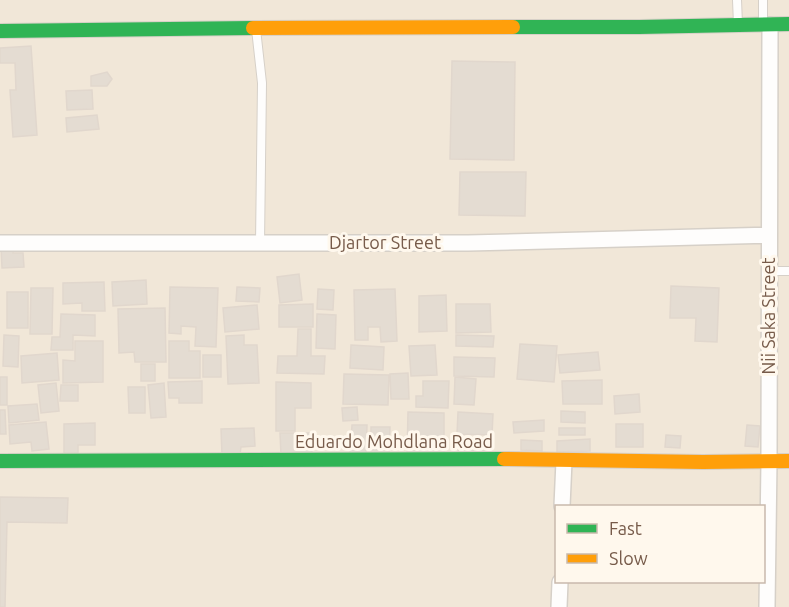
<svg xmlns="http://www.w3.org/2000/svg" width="789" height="607" viewBox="0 0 789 607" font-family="Ubuntu,sans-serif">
<rect width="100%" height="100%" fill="#f8f4eb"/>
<path fill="#f1e7d8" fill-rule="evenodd" d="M0,0h789v607h-789zM556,506h208v76h-208z"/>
<path fill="#e4dcd2" stroke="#e1d7cd" stroke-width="1.5" d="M31,46l6,89 -24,2 -3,-47h6l-1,-27h-15v-15z
M452,61l63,1 -1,98 -64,-1z
M107,72l5,7 -5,7h-16v-10z
M92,90l1,19 -26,1 -1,-19z
M97,115l2,14 -32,3 -1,-14z
M460,172h66l-1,44 -66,-1z
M13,245v8h10l1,14 -22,1 -1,-22z
M299,274l3,26 -22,3 -3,-26z
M146,280l1,24 -34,2 -1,-24z
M104,282l1,29h-23v-8l-19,1v-21z
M671,286l48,2 -2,54 -22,-1 1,-23h-26z
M170,287l48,1 -2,59 -21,-1 1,-19 -15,-1v8l-12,-1z
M237,287l23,1 -1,14 -23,-1z
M31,288h22l-1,46h-22z
M318,289l16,1 -1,20 -16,-1z
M395,289l2,52 -16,1 -1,-15h-12v13h-13l-1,-50z
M7,292h21v36h-21z
M446,295l1,36 -28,1v-36z
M313,304v23h-34v-22z
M456,304h34l1,28 -35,1z
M257,305l2,24 -34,3 -2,-24z
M165,308l1,54h-31l-1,-10 -15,1 -1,-44z
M61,314l34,1v21l-22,-1v15h-22l1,-13h8z
M317,314l19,1 -1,34 -19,-1z
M298,329h13v27h14l-1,18 -47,-1 1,-17h19z
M4,335l15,1 -1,31 -15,-1z
M244,335v10h13l2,38 -31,1 -2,-48z
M456,335l38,1 -1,11 -37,-1z
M75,341h28v41l-40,1v-23l12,1z
M169,341h20v10h11v27h-31z
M520,344l37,2 -3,36 -37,-3z
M351,345l33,2 -1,23 -33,-2z
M435,345l2,30 -26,1 -2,-30z
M598,352l2,18 -40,3 -2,-18z
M57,353l2,27 -37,3 -1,-27z
M203,355h18v22h-18z
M454,357l41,1 -1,19 -40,-1z
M141,364h14v17h-14z
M408,373l1,26h-18l-1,-25z
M344,374l45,1 -1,30 -45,-1z
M0,377h7v28h-7z
M455,377l21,2 -2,26 -20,-1z
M602,380v24h-39l-1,-23z
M202,381v22h-23v-5h-10l-1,-16z
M423,381h26l-1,27 -32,-1v-11h7z
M276,382l35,1v25h-16v23h-19z
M56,383l3,28 -18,2 -3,-28z
M164,383l2,34 -15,1 -3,-33z
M61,385h17v16h-18z
M128,387h17v26h-16z
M639,394l1,18 -25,2 -1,-18z
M37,404l2,16 -30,3 -1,-17z
M357,407l1,13 -15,1 -1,-13z
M0,410h5l1,24h-6z
M561,411l24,1v11l-24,-1z
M408,412l36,1v42h-37z
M458,412l35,2 -1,21 -35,-1z
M544,420v11l-30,2 -1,-11z
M46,422l3,27 -17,2 -1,-9 -21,2 -1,-19z
M95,423v22h-17v8h-14v-29z
M616,424h27v23h-27z
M352,425h15l-1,30 -16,-1z
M747,425l13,1 -2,21 -13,-1z
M371,427h19l-1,29h-18z
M254,428l1,18 -14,1 -1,7 -18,1 -1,-26z
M559,428h26v7h-26z
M280,433h31l1,21 -31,1z
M666,435l15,1 -1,12 -15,-1z
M590,439v12l-33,1v-11z
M459,440l31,2v15l-32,-1z
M521,440l21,1v10l-21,-1z
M0,497l68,1 -1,25 -60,-1 -2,85h-5z"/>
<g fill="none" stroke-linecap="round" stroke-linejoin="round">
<g stroke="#d6d0c8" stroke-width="10">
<path id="lane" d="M737,0l1,24
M763,22v-22
M256,29l6,54 -2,160
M769,271h20"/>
</g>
<g stroke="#d6d0c8" stroke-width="18">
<path id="street" d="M0,243h468l301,-8
M562,506l2,-45
M559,607l1,-25
M767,607l2,-145 1,-437"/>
</g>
<g stroke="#d7d0c7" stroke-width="16">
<path id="fast" d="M513,27h126l150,-3
M0,31l253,-3
M0,461l504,-2"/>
</g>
<g stroke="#d7d0c7" stroke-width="16">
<path id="slow" d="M253,28l260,-1
M504,459l199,3 86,-1"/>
</g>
<use href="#lane" stroke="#fefdfc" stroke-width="8"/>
<use href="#street" stroke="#fefdfc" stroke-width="15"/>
<use href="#fast" stroke="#30b455" stroke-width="14"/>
<use href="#slow" stroke="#ff9f0a" stroke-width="14"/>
</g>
<g text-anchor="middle" stroke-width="6" stroke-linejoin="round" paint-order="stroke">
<g font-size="18" fill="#775b4a" stroke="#fff8ed">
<text x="385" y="249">Djartor Street</text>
<text transform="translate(769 316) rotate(-90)" y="6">Nii Saka Street</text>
<text x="394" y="448">Eduardo Mohdlana Road</text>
</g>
</g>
<rect x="555" y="505" width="210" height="78" fill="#fff8ed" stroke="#c9b9ac" stroke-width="1.5"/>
<rect x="567" y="524" width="30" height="9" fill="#30b455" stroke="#c9b9ac" stroke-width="1.5"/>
<text x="609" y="535" font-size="18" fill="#775b4a">Fast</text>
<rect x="567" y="554" width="30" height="9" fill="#ff9f0a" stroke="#c9b9ac" stroke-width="1.5"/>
<text x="609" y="565" font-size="18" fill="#775b4a">Slow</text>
</svg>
